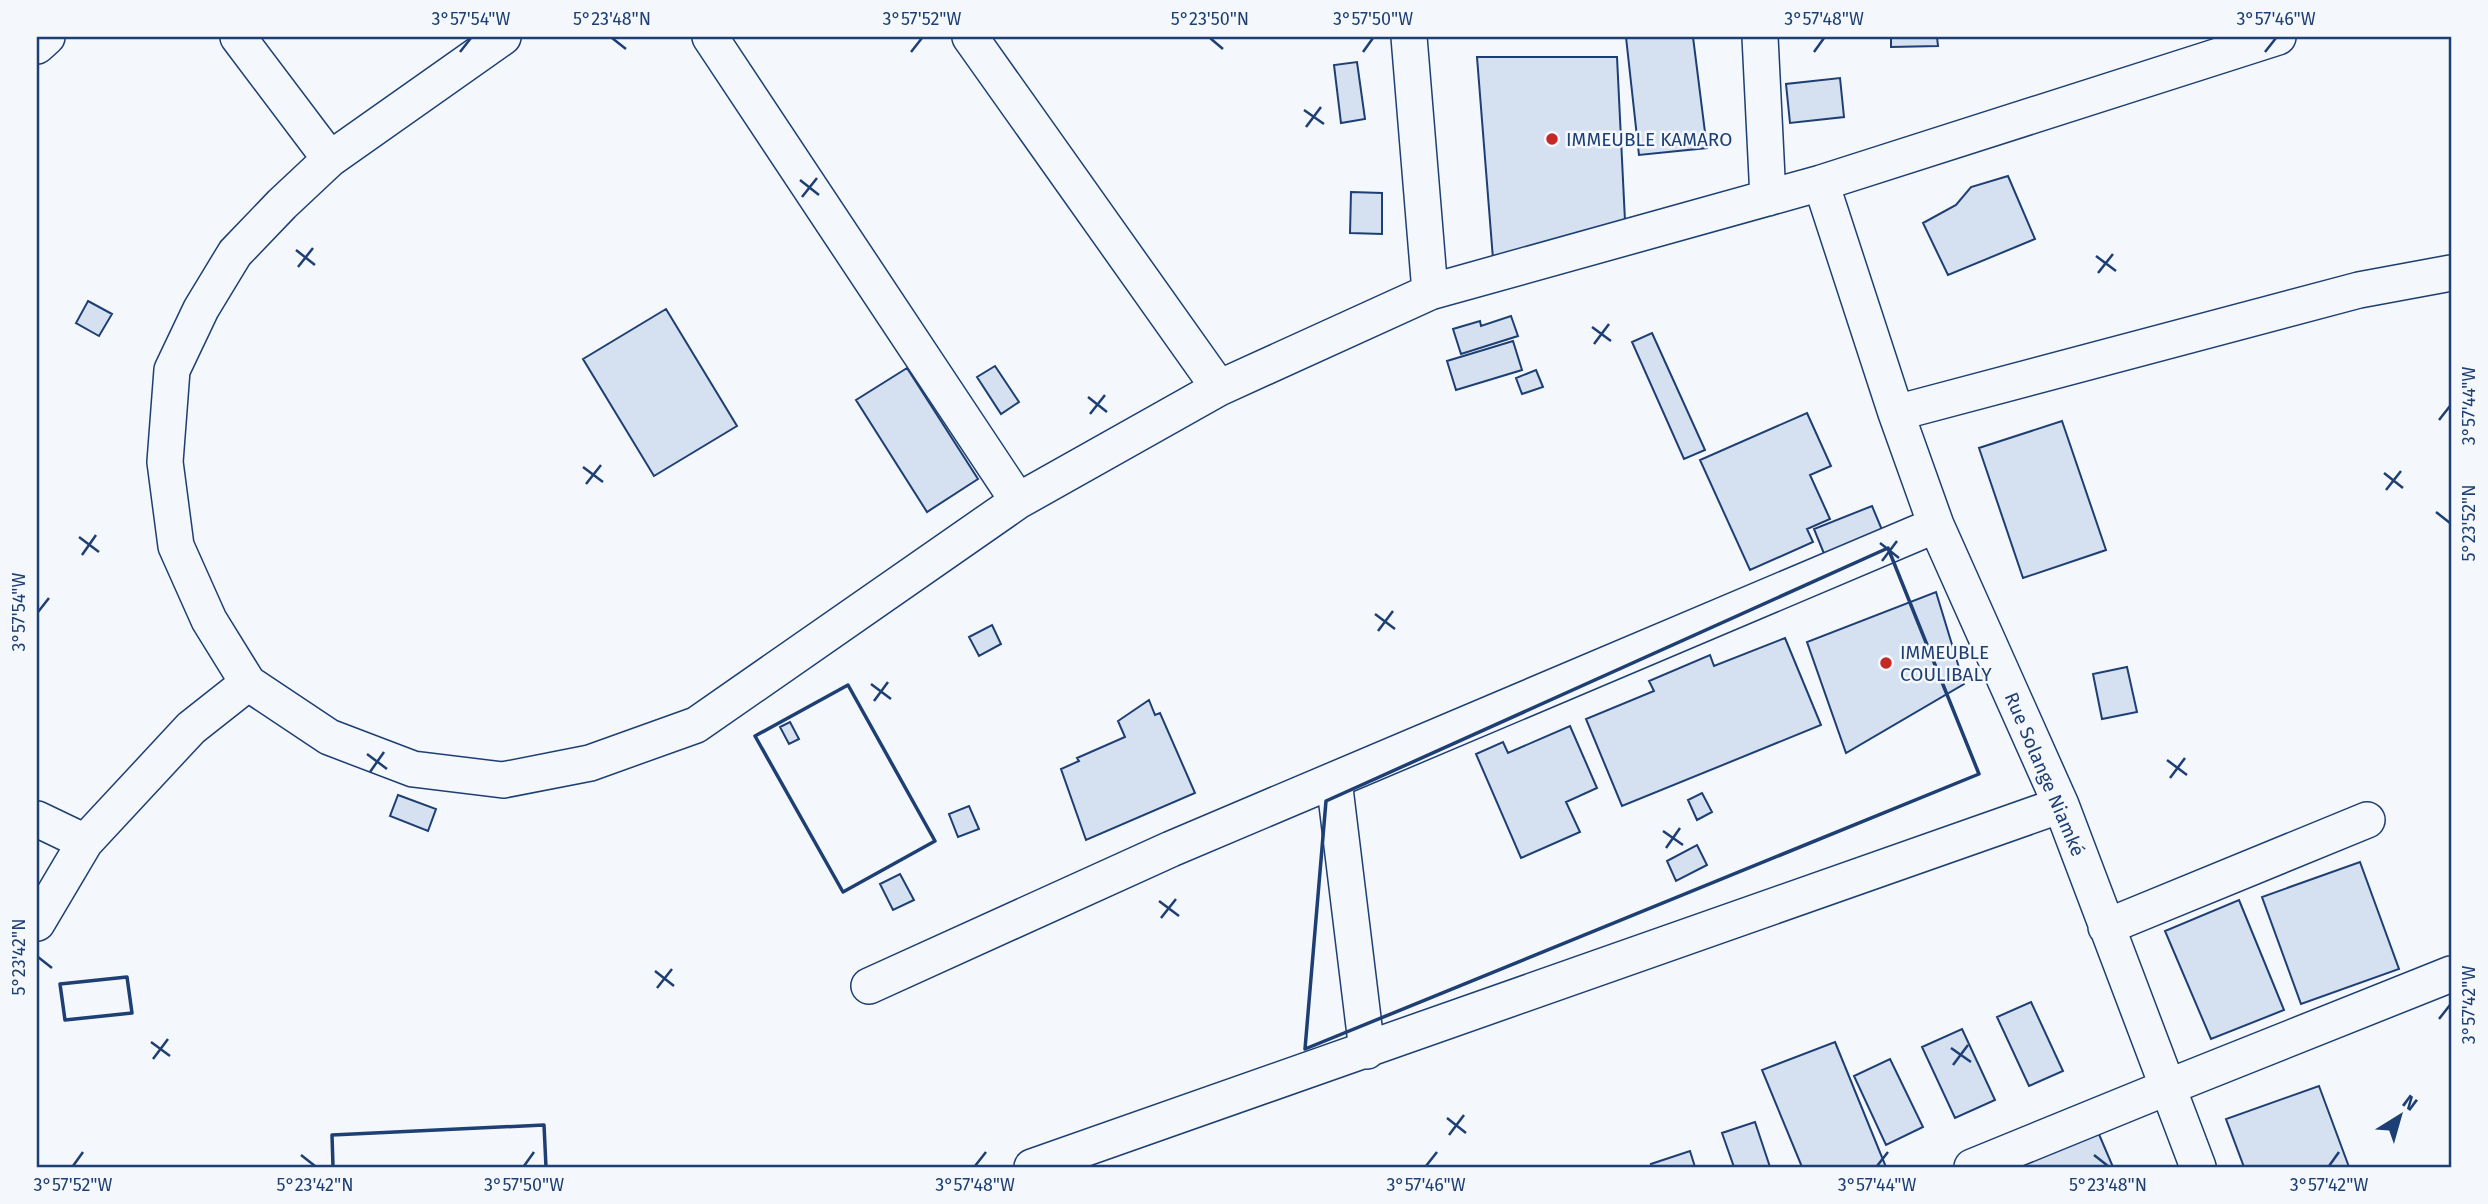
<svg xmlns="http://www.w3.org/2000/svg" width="2488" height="1204" viewBox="0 0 2488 1204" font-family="'Fira Sans',sans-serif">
<rect width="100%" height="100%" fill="#f4f7fb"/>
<path fill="#d5e0f0" stroke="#1d3f73" stroke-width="2" d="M1626,37h67l14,111 -68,7z
M1891,37h46l1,9 -47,1z
M1477,57h140l8,164 -132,38z
M1357,62l8,57 -24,4 -7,-58z
M1840,78l4,39 -54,6 -4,-39z
M2008,176l27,63 -87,36 -25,-52 33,-18 15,-18z
M1351,192l31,1v41l-32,-1z
M88,301l24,13 -13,22 -23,-13z
M666,309l71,117 -83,50 -71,-117z
M1511,316l7,20 -57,18 -8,-25 27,-8 1,5z
M1652,333l53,117 -21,9 -52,-117z
M1513,341l9,29 -66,20 -9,-29z
M995,366l24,36 -18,12 -24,-37z
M907,368l71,111 -51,33 -71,-112z
M1536,370l7,17 -21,7 -6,-16z
M1807,413l24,53 -21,9 20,44 -23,10 6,13 -63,28 -50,-110z
M2062,421l44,129 -83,28 -44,-130z
M1872,506l13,31 -58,24 -13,-32z
M1936,592l28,92 -118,69 -39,-111z
M992,625l9,19 -22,12 -10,-19z
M1785,638l36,87 -199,81 -36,-87 68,-28 -5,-10 61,-26 4,11z
M2127,667l10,45 -35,7 -9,-45z
M1149,700l6,15 5,-2 35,80 -109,47 -25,-71 18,-8 -2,-3 48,-21 -7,-16z
M790,722l9,17 -10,5 -9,-17z
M1570,726l27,62 -31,14 14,30 -59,26 -45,-104 27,-12 5,11z
M1702,793l10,19 -15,8 -9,-20z
M398,795l38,14 -8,22 -38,-15z
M969,806l10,23 -21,8 -9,-23z
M1697,845l10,20 -31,16 -9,-20z
M2360,862l39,107 -98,35 -39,-107z
M900,874l14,26 -21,10 -13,-26z
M2239,900l45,110 -73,29 -46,-108z
M2031,1002l32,69 -34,15 -32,-69z
M1962,1029l33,71 -40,18 -33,-71z
M1835,1042l51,125h-84l-40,-97z
M1890,1059l33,68 -37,18 -32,-69z
M2319,1086l30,81h-105l-18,-48z
M1755,1122l15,45h-36l-12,-34z
M2098,1132l15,35h-98z
M1690,1151l5,16h-43l-1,-3z"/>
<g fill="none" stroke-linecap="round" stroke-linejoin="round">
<g stroke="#1d3f73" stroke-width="38">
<path id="minor" d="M238,37l92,122
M710,37l308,464
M970,37l249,351
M1409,37l21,255
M1760,37l8,161
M37,46l10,-9
M1821,183l75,230 40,112 125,280 137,362
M1896,413l463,-123 92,-17
M248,683l81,54 84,32 90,11 87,-17 106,-38 322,-224 201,-113 211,-96 391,-109 457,-146
M1334,780l33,271
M37,819l48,23
M37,923l48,-81 106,-114 57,-45 -39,-63 -33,-74 -11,-84 7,-92 29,-61 34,-56 47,-49 48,-45 173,-122
M2106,927l261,-107
M869,986l302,-137 765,-324
M1032,1167l1029,-362
M1972,1167l196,-80 283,-113"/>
</g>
<use href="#minor" stroke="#f4f7fb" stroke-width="35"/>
<path stroke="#1d3f73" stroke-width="3.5" d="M1888,548l91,226 -674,275 21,-248z
M848,685l87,156 -92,51 -88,-156z
M127,977l5,36 -67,7 -5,-36z
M333,1167l-1,-32 212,-10 2,42"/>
</g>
<path fill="none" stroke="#1d3f73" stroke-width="2.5" d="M612,38l14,11M1210,38l13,11M460,52l11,-14M911,52l11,-14M1363,52l10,-14M1814,52l10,-14M2265,52l11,-14M1304,110l20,14M1306,127l15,-20M800,180l19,15M802,197l15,-19M296,250l19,15M2096,256l20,15M298,267l15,-19M2098,273l15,-19M1592,327l19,14M1594,344l15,-20M1088,397l19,15M1090,414l15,-19M2439,420l11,-14M583,467l20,15M2384,473l19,15M586,484l15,-19M2386,490l15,-19M2436,512l14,11M79,537l20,15M1880,543l19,15M82,555l14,-20M1882,561l15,-20M38,612l11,-14M1375,614l20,15M1378,631l15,-20M871,684l20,15M874,701l14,-19M367,754l20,15M2167,760l20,15M370,772l14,-20M2170,778l15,-20M1663,831l20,14M1666,848l14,-20M1159,901l20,15M1161,918l15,-19M38,957l14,11M655,971l19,15M657,988l15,-19M2439,1019l11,-14M151,1042l19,14M1951,1048l20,14M153,1059l15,-20M1953,1065l15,-20M1447,1118l19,15M1449,1135l15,-20M301,1155l14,11M2094,1155l14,11M73,1166l10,-14M524,1166l10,-14M975,1166l11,-14M1426,1166l11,-14M1877,1166l11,-14M2329,1166l10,-14"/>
<g fill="#c62828" stroke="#f4f7fb" stroke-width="2.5">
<circle cx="1552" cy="139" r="7"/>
<circle cx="1886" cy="663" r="7"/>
</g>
<g text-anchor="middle" stroke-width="5" stroke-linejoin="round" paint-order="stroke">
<g font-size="19" fill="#1d3f73" stroke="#f4f7fb" text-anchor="start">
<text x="1566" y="146">IMMEUBLE KAMARO</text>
<text x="1900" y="659">IMMEUBLE<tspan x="1900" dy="22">COULIBALY</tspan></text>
</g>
<g font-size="19" fill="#1d3f73" stroke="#f4f7fb">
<text transform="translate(2045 774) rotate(67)" y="7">Rue Solange Niamké</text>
</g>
</g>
<rect width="2488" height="1204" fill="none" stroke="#f4f7fb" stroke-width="77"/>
<g transform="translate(2400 1116) rotate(37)" stroke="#f4f7fb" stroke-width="5" paint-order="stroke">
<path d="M0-5L12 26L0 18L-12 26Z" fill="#1d3f73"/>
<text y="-10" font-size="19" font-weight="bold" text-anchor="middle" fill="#1d3f73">N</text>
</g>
<rect x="38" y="38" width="2412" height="1128" fill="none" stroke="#1d3f73" stroke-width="2.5"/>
<g font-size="18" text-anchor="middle" fill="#1d3f73">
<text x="471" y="25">3°57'54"W</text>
<text x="612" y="25">5°23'48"N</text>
<text x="922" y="25">3°57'52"W</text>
<text x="1210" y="25">5°23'50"N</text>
<text x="1373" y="25">3°57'50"W</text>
<text x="1824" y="25">3°57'48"W</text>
<text x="2276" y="25">3°57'46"W</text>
<text transform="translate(2469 406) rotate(-90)" y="6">3°57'44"W</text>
<text transform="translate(2469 523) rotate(-90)" y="6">5°23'52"N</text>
<text transform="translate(19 612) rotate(-90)" y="6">3°57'54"W</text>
<text transform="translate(19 957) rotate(-90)" y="6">5°23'42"N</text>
<text transform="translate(2469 1005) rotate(-90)" y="6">3°57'42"W</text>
<text x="73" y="1191">3°57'52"W</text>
<text x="315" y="1191">5°23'42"N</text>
<text x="524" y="1191">3°57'50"W</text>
<text x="975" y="1191">3°57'48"W</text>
<text x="1426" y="1191">3°57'46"W</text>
<text x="1877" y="1191">3°57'44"W</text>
<text x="2108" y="1191">5°23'48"N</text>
<text x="2329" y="1191">3°57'42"W</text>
</g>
</svg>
